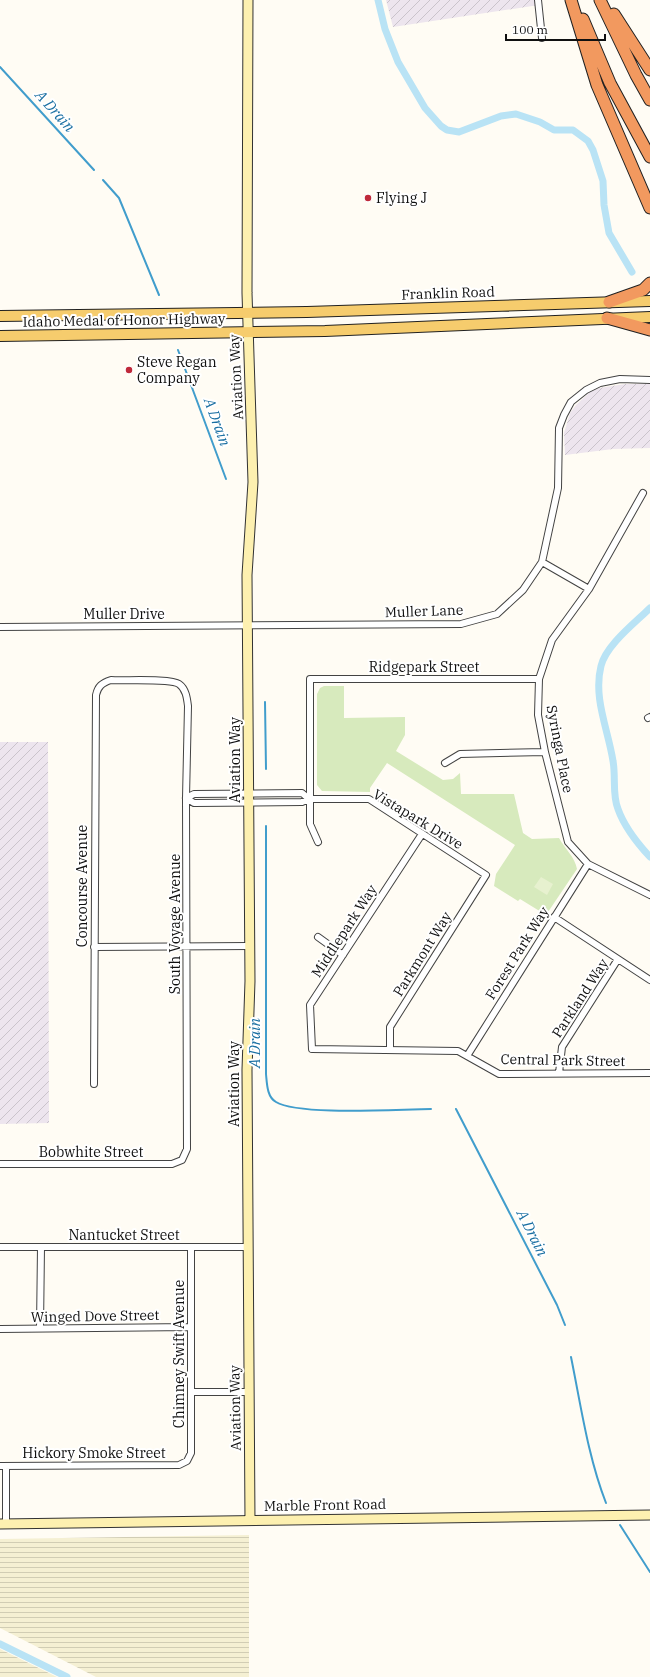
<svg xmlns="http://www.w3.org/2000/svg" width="650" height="1677" viewBox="0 0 650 1677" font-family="'IBM Plex Serif',serif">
<defs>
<pattern id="industrial-furrows" width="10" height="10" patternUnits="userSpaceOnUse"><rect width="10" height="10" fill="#ede5ee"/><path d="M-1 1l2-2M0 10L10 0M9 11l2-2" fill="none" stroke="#cac3cb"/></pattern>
<pattern id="farmland-rules" width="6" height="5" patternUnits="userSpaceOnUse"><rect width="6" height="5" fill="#f5f0d3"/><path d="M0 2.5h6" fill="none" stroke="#d1cdb4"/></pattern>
</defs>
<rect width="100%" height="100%" fill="#fffcf4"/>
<path fill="url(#industrial-furrows)" d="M386,0h152l1,5 -146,22z
M625,384h25v64l-37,1 -48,6 -1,-22 6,-20 6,-8 14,-13 9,-4z
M0,742h48l1,381 -49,1z"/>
<path fill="url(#farmland-rules)" d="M249,1535v142h-153l-96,-49v-89z
M0,1649l57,28h-57z"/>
<path fill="#d7eabd" d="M324,686h20v32l61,-1v18l-9,16 47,29 10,-1 7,-6 1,21h53l9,39 9,6 27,-1c6,11 16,19 18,31l-31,46 -26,-16 -2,2 -24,-15 2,-12 19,-29 -128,-82 -17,25v4l-48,-1 -5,-6v-91l3,-6z"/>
<path fill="#e7f1cf" d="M541,877l12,7 -6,11 -13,-8z"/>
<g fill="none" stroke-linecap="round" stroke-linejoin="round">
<path stroke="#419dcc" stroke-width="2" d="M0,67l94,103
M103,180l16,18 40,97
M178,350l48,129
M265,702l1,67
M266,826v248c1,10 1,23 10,28 23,14 124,7 155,7
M456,1109l101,196 8,20
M571,1357c10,49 17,100 35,146
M620,1525l30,47"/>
<path stroke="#b9e3f5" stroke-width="7" d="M378,0l7,29 13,33 27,46 16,18 6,4 12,2 42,-16 15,-2 24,8 14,8h19l15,11 5,9 10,31 1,24 5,28 23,39
M650,608c-15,15 -44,37 -49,58 -8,32 7,63 12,95 3,16 -1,34 5,48 6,17 20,35 32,48
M0,1644l67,33"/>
<g stroke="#434343" stroke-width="8">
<path id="street" d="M538,0l4,38
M643,493l-54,96 -37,51 -13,39 -1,36 7,37 23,90 20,22 62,31
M542,562l47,27
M0,627l461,-3 36,-10 26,-24 19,-28 16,-74 1,-60 5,-13 7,-13 15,-12 14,-7 20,-4 30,1
M648,718l2,-1
M445,763l15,-9 85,-2
M186,798l8,5 108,-1 7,-3h60l117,76 -96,152v23
M186,798l8,-4 108,-1 7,6
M422,834l-112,171 2,44 146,2 41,23 151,-1
M318,842l-8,-18v-145h229
M554,917l96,63
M318,937l25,18
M94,947l156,-1
M467,1056l121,-192
M559,1073l3,-26 56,-88
M0,1164h172l10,-4 5,-11 -1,-351 2,-92c-1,-8 -2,-17 -9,-22 -8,-6 -56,-3 -68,-4 -9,3 -13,6 -15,15l-2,389
M0,1247h249
M40,1328l1,-81
M0,1329l190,-2
M191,1392h58
M0,1466l179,-1 8,-4 4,-8v-206
M6,1524v-58"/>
</g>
<g stroke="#323232" stroke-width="11">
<path id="secondary" d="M248,0l-1,293 6,189 -6,93 3,406 -3,89 3,450
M0,1524l650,-9"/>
</g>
<g stroke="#212121" stroke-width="12">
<path id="primary" d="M0,316l307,-4 343,-11
M0,336l325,-5 325,-14"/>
</g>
<g stroke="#212121" stroke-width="13">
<path id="highway" d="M571,0l26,85 53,123
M600,0l36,75 14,25
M614,14l36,56
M583,19l27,64 40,74
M609,302l34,-12 7,-7
M607,318l43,12"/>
</g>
<use href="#street" stroke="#fff" stroke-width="6"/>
<use href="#secondary" stroke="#fdf0b0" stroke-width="9"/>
<use href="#primary" stroke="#f6cc6d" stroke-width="10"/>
<use href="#highway" stroke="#f2995f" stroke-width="11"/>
</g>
<g fill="#bf293a" stroke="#fff" stroke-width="1.5">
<circle cx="368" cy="198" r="4"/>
<circle cx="129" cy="370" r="4"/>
</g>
<g text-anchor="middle" stroke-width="4" stroke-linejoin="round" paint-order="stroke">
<g font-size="14" fill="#101010" stroke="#fff" text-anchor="start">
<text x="376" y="203">Flying J</text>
<text x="137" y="367">Steve Regan<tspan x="137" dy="16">Company</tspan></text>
</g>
<g font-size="14" fill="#101010" stroke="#fff">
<text transform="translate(448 293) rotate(-2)" y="5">Franklin Road</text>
<text transform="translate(124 320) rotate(-1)" y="5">Idaho Medal of Honor Highway</text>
<text transform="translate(236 377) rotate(-93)" y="5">Aviation Way</text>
<text transform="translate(424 611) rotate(-2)" y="5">Muller Lane</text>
<text x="124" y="619">Muller Drive</text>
<text x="424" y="672">Ridgepark Street</text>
<text transform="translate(560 749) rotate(79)" y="5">Syringa Place</text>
<text transform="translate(235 760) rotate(-90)" y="5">Aviation Way</text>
<text transform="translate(418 819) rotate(31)" y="5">Vistapark Drive</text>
<text transform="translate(82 886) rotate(-90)" y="5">Concourse Avenue</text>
<text transform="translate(175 924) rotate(-90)" y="5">South Voyage Avenue</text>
<text transform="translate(344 931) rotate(-57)" y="5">Middlepark Way</text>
<text transform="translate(517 953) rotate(-58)" y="5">Forest Park Way</text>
<text transform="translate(422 954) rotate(-58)" y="5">Parkmont Way</text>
<text transform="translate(580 998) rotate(-57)" y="5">Parkland Way</text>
<text transform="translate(563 1060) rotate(1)" y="5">Central Park Street</text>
<text transform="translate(234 1084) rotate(-90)" y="5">Aviation Way</text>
<text x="91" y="1157">Bobwhite Street</text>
<text x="124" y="1240">Nantucket Street</text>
<text transform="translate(95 1316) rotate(-1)" y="5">Winged Dove Street</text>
<text transform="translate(179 1354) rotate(-90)" y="5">Chimney Swift Avenue</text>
<text transform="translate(235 1408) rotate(-91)" y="5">Aviation Way</text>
<text x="94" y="1458">Hickory Smoke Street</text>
<text transform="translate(325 1505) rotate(-1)" y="5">Marble Front Road</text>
</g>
<g font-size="15" font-style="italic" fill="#1a6fa2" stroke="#fff">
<text transform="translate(55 111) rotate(48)" y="5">A Drain</text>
<text transform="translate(217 422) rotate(70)" y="5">A Drain</text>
<text transform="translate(255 1043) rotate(-90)" y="5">A Drain</text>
<text transform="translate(532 1233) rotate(63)" y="5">A Drain</text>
</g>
</g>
<path d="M506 34v6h99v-6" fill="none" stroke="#101010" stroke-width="2"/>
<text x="512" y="34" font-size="12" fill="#101010" stroke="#ffffff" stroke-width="3" paint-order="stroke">100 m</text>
</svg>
